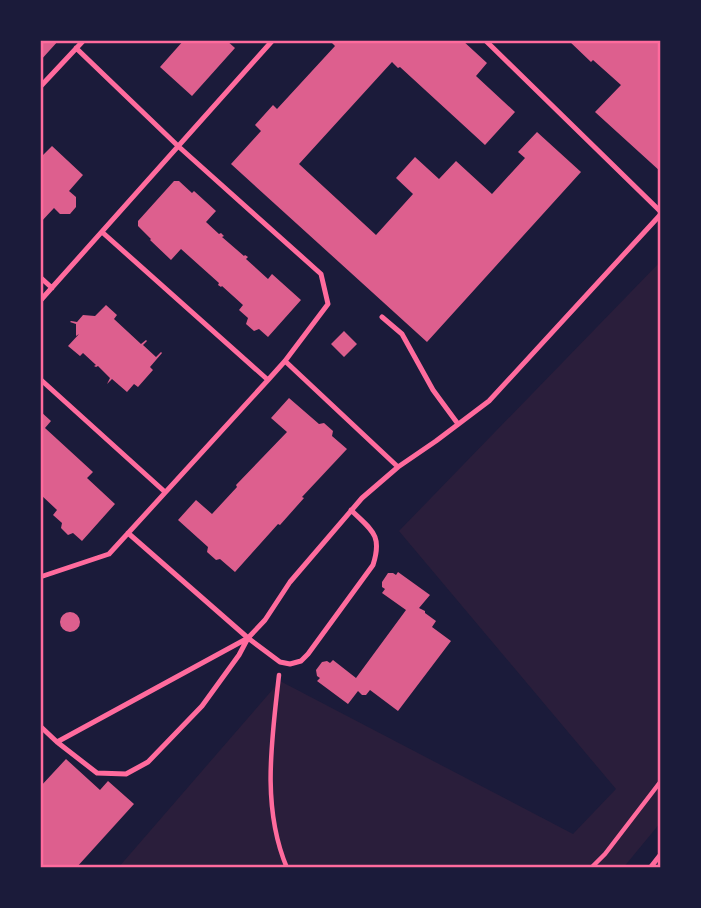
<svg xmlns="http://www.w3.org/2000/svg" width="701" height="908" viewBox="0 0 701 908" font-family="'Source Serif 4',serif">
<rect width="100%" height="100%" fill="#1b1b3a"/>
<path fill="#2a1e3b" d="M661,261v561l-38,46h-505l162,-187 293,153 43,-45 -217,-258z"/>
<path fill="#dd5f8e" d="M40,40h19l-19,21z
M184,40h42l9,8 -43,48 -32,-29z
M332,40h130l25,23 -11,13 39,36 -30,33 -85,-78 -2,1 -6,-6 -93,102 77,71 37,-41 -17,-16 19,-21 24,22 17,-18 36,33 33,-36 -7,-6 19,-20 44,40 -154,170 -196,-178 30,-33 -6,-6 18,-20 4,4 58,-63 -4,-4z
M568,40h93v132l-66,-60 26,-27 -28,-25 -2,2z
M52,146l31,29 -14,16 7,6v10l-6,7h-10l-6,-6 -14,15v-65z
M174,181h5l13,12 2,-2 22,20 -10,11 13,12 2,-1 3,3 -2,1 22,19 1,-1 3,2 -2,2 22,20 4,-5 29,26 -33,37 -9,-8 -5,2 -8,-7 2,-6 -9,-8 4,-5 -21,-19 -1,1 -3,-2 1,-2 -38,-34 -10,11 -21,-20 1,-1 -13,-13v-5z
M106,305l11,10 -3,4 27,25 5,-4 1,1 -4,4 13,12 5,-5 1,1 -12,14 3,3 -15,17 -4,-3 -7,8 -15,-13 -5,5 3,-6 -12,-12 -2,1 -2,-1 2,-1 -13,-12 -3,3 -12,-10 11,-12 -3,2v-12l-6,-2 1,-1 6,1 6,-7 12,1z
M344,331l13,13 -13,13 -13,-13z
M289,398l30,26 5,-1 9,8 -1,5 15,13 -45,48 2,1 -24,27 -2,-1 -43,48 -15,-13 -4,1 -9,-8 1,-5 -30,-27 18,-20 16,14 25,-27 -1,-2 51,-53 -16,-14z
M40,411l11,10 -6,7 48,44 -6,6 28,26 -33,37 -9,-8 -5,2 -7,-7 1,-5 -9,-8 4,-5 -17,-16z
M398,572l32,23 -11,13 6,3v2l11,8 -4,6 19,14 -53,70 -28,-21 -4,5h-4l-4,-4 -10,13 -31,-23 3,-3 -3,-2 -1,-6 6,-8 5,-1 3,2 3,-3 23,18 50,-68 -24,-17 3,-4 -3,-2v-5l6,-9h5l3,2z
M60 622a10 10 0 1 1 20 0a10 10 0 1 1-20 0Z
M66,759l34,31 8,-9 26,23 -58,64h-36v-81z"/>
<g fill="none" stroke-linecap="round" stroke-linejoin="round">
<path stroke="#ff6b9d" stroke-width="4.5" d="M279,675c-7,64 -18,132 8,193
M591,868l14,-14 56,-73"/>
<path stroke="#ff6b9d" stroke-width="5" d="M485,40l176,172
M76,48l102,98 143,128 7,30 -43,57 -17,19
M40,87l44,-47
M40,277l12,11
M40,301l233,-261
M382,317l20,17 31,56 25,34
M285,361l113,106
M40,379l125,113
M128,533l120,105 32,24 10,2 11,-3 7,-7 65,-89c10,-31 -2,-35 -22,-55
M40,577l69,-23 159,-174 -166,-148
M40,726l17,16 40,31 29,1 22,-12 54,-56 37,-51 9,-17 17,-18 25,-38 72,-84 36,-31 38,-26 53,-40 172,-187
M57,742l191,-104
M650,868l11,-14"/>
</g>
<rect width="701" height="908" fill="none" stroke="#1b1b3a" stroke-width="84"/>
<rect x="42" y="42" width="617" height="824" fill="none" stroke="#ff6b9d" stroke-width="2.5"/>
</svg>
